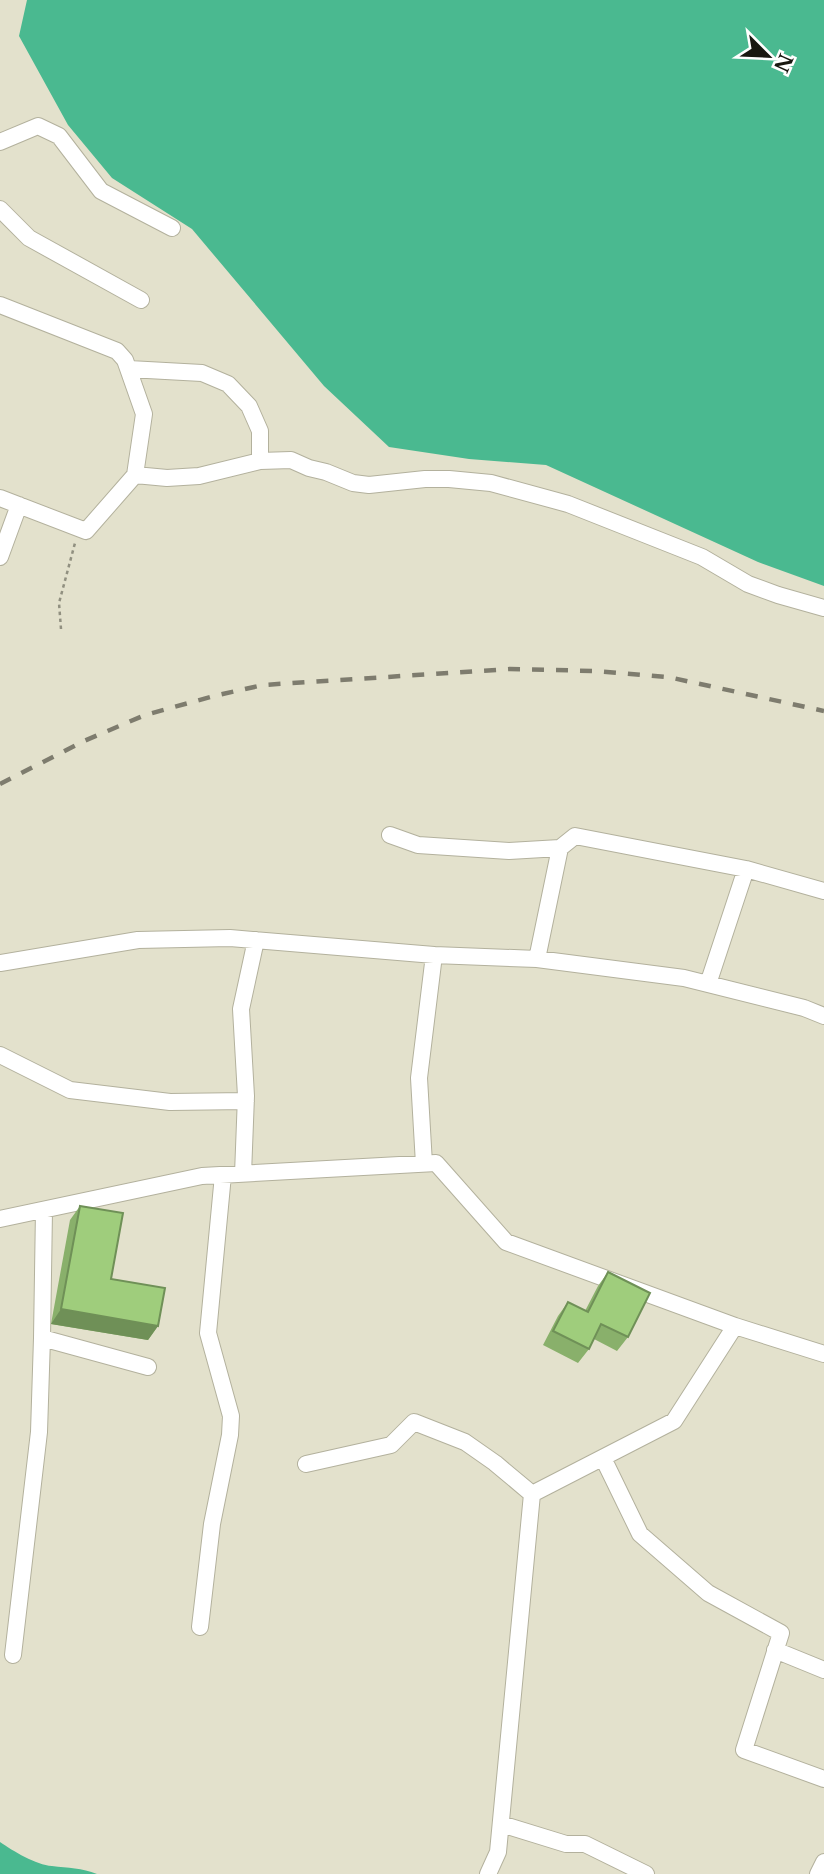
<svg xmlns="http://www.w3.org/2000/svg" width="824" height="1874" viewBox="0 0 824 1874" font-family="'Libre Baskerville',serif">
<rect width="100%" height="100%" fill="#e3e1cc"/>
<path fill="#4ab990" d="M27,0h797v586l-66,-24 -212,-97 -77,-6 -80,-12 -65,-61 -132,-157 -80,-51 -44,-53 -49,-89z
M0,1842c13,9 36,23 52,24 16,2 30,2 45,8h-97z"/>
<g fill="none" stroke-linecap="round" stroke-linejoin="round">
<g stroke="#b3b19d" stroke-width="18">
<path id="street" d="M0,142l38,-16 21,10 42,55 71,37
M0,209l29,29 112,62
M0,305l117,46 8,9 19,54 -9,61 -49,56 -86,-33
M129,369l73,4 26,11 21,22 11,25v30
M135,475l32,3 32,-2 61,-15 31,-1 18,8 17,4 27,11 16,2 56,-6h24l42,4 77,21 134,53 46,27 30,11 46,13
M0,557l19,-52
M390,835l28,10 91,6 51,-3
M537,959l23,-111 15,-12 171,33 78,22
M0,963l138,-23 92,-2 204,17 103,4 147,19 120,30 20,8
M708,984l38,-115
M0,1055l70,35 100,12 76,-1
M424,1164l-5,-86 15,-123
M243,1174l3,-78 -5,-87 15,-69
M0,1219l202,-43 234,-13 70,79 229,84
M42,1338l106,29
M603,1458l37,76 68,59 73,40 -37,117 80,29
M306,1464l85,-19 23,-23 51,20 30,21 37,31 -34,358 -10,22
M532,1494l142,-73 61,-95 89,28
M200,1627l12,-103 18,-89 1,-19 -23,-83 15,-158
M775,1650l49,20
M13,1655l26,-223 3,-94 2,-128
M501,1824l65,20h19l61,30
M818,1874l6,-12"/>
</g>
<path stroke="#919080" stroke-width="2.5" stroke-dasharray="3.5 3.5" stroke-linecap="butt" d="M61,629l-2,-26 16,-60"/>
<use href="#street" stroke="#fff" stroke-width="16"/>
<path stroke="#7e7c6e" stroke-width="4.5" stroke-dasharray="12 12" stroke-linecap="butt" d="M0,784l84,-43 61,-26 69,-19 49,-11 247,-16 86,2 72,6 156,34"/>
</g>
<path fill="#89b06b" d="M80,1206l31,73 47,47 -10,14 -97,-16 19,-104z
M608,1272l20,65 -11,14 -23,-12 -5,10 -11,14 -35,-18 15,-29 10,-14 17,9 13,-25z"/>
<path fill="#6f9057" d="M61,1309l97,17 -10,14 -97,-16z"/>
<path fill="#9fcd7c" stroke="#6f9057" stroke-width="2" d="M80,1206l43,7 -12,66 54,9 -7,38 -97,-17z
M608,1272l42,21 -22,44 -27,-13 -12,25 -36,-18 15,-29 20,10z"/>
<g transform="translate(768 56) rotate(114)" stroke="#ffffff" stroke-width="5" paint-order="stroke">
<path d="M0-5L12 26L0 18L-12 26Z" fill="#181710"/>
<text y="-10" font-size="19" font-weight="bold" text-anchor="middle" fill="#181710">N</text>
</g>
</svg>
